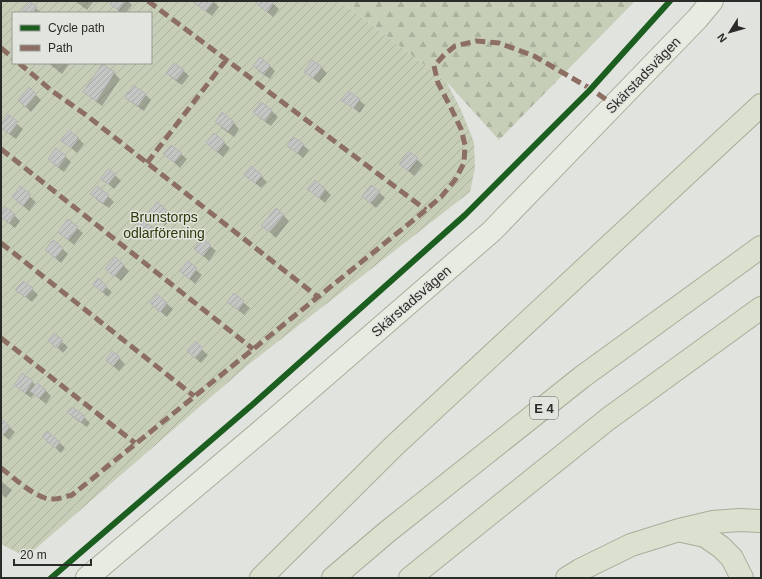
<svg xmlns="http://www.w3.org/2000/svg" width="762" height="579" viewBox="0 0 762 579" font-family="Arial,sans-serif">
<defs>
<pattern id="forest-firs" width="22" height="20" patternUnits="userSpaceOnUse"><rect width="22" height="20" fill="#c6ceb8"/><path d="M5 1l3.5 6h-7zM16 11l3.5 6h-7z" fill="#aab19e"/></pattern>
<pattern id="garden-furrows" width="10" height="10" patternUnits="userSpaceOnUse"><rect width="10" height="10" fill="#c6ceb8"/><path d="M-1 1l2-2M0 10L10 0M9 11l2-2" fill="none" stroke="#aab19e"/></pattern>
<pattern id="building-hatch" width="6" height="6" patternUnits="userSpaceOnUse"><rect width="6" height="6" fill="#c4c6c3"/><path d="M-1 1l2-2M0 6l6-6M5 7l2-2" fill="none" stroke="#a9aaa8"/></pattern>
</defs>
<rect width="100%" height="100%" fill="#e1e3df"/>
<path fill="url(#forest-firs)" d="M340,1h295l-136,139 -53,-59z"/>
<path fill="url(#garden-furrows)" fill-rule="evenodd" d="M1,1h339l106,80 15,29 13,32 1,26 -5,24 -222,173 -222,192 -25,-13zM13,13h138v50h-138z"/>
<path fill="#0003" d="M75,1h19l-7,9z
M113,1h15l4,4 -6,8h-5l-10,-9z
M193,1h20l6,6 -7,9z
M259,1h11l9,8 -6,8 -16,-14z
M36,8l5,5h-15z
M48,63h22l-8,11z
M254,66h16l5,5 -5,8 -10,-7z
M321,67l6,6 -8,10 -8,-6 -6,-6z
M183,70l6,6 -7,9 -9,-6 -6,-6z
M114,73l6,6 -18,27 -12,-9 -6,-5z
M35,94l6,6 -10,12 -6,-6z
M145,94l6,6 -7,11 -12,-8 -6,-6z
M343,100h16l6,5 -5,8 -11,-8z
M261,103l11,8 6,6 -7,9 -11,-8 -6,-6z
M222,114l12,9 5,6 -5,8 -12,-9 -6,-6z
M8,116l15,13 -7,10 -10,-7 -5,-5v-2z
M78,138l6,6 -7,9 -15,-13z
M207,143h17l6,5 -7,9z
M303,145l6,5 -6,8 -15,-12z
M56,149l10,8 5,5 -7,10 -9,-7 -6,-6z
M409,153l14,12 -9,11 -8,-7z
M165,154h16l6,5 -7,9z
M115,175l6,6 -7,8 -13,-11z
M246,175l15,1 6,6 -6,6z
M20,188l16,14 -7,9 -10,-9z
M309,189h16l6,6 -6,8z
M379,192l6,6 -9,10 -7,-6z
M92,194l16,2 6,6 -5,6 -12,-8z
M158,204l14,13 -7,8 -9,-7z
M1,214l13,1 6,6 -5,7 -9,-7 -5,-4z
M283,215l6,6 -13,17 -13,-12z
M143,221l14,13 -6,7 -8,-7z
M77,228l6,5 -9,12 -15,-13z
M210,246l6,5 -7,10 -8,-7z
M62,248l6,6 -7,9 -15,-13z
M188,263l14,12 -7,9 -14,-13z
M123,265l6,6 -8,10 -14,-12z
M94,285l12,2 6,5 -4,5z
M32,289l6,6 -6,7 -15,-12z
M234,295l16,13 -6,7 -15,-13z
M158,296l15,13 -6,8 -10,-8z
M54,335l14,12 -5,6 -7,-7z
M195,343l13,12 -7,8 -7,-6z
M119,358l6,6 -6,7 -6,-5z
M23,375l13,10 1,-1 9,7 5,5 -5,8 -12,-10 -3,4 -10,-8 -6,-5z
M69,412l15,5 6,6 -3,4 -13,-9z
M1,420l14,12 -6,8 -8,-7z
M43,437l16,5 6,6 -4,5z
M1,481l11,9 -6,8 -5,-4z"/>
<path fill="url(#building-hatch)" stroke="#b5b6b4" d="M112,1h13l-7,9 -8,-6z
M192,1h22l-9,10z
M258,1h14l2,1 -7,10 -11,-9z
M30,2l7,5 -5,6h-7l-3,-3z
M260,57l10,8 -6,9 -11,-8z
M312,60l10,7 -9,11 -9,-6z
M174,63l10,7 -8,10 -10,-7z
M102,64l13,8 -19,29 -13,-9z
M133,85l13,9 -8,12 -13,-8z
M29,87l7,7 -11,13 -7,-7z
M348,91l12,8 -7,9 -12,-8z
M261,102l11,8 -7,11 -12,-9z
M222,112l12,10 -6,9 -13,-9z
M8,114l10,8 -9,12 -8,-6v-4z
M69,130l10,8 -8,10 -10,-7z
M214,133l11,9 -8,10 -11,-9z
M293,137l11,7 -7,9 -10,-7z
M171,145l11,8 -8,9 -11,-8z
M56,148l10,8 -8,11 -10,-8z
M409,151l9,7 -10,13 -9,-7z
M251,166l11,9 -7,8 -11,-8z
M108,169l8,5 -8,10 -8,-5z
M315,180l10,9 -6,9 -12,-9z
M371,185l9,7 -10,11 -8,-7z
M20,186l11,9 -8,11 -11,-9z
M97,186l12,9 -6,8 -13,-9z
M157,202l10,8 -8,10 -10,-8z
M5,207l10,7 -6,9 -8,-6v-4z
M276,208l8,7 -15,17 -8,-6z
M68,219l10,8 -10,13 -10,-8z
M142,219l10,8 -7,9 -10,-8z
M202,238l9,7 -8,11 -9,-7z
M53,240l10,8 -8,10 -10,-8z
M115,257l9,8 -10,11 -9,-7z
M188,261l9,7 -8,11 -9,-8z
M98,278l9,8 -5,6 -9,-7z
M23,281l10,7 -8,9 -10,-7z
M234,293l10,8 -6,9 -11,-8z
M157,294l10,9 -7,9 -10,-9z
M54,333l9,7 -6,8 -9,-7z
M195,341l8,7 -8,10 -8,-7z
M112,351l8,6 -7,9 -7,-6z
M22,373l11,8 -8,12 -11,-8z
M37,383l9,7 -7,8 -9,-7z
M72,407l13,9 -4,6 -14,-10z
M1,419l9,7 -7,9 -2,-2z
M47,431l13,11 -5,6 -13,-11z"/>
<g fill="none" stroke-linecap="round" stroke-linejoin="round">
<g stroke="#a8ae9a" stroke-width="24">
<path id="major" d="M87,578l180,-152 225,-195 205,-212 15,-18"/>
</g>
<g stroke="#a8ae9a" stroke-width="24">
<path id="highway" d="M682,531l23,5 16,11 11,11 10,20
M261,578l134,-133 366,-340
M333,578l54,-46 195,-155 179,-130
M410,578l198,-159 153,-111
M567,578l13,-8 51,-25 48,-15 34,-8 26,-2 22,1"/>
</g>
<use href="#major" stroke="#e8ebe1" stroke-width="22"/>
<use href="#highway" stroke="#dbe0cf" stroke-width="22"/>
<path stroke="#8d6e63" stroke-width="5" stroke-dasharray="10 5" stroke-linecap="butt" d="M148,1l278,209
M1,48l12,10
M19,63l33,28 34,24 232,182
M1,149l252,200
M147,163l79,-103
M1,243l193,153
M1,338l134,105
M1,468c13,10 29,25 44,30 9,3 19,-1 27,-3l349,-281 20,-17 14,-17 9,-17 1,-18 -4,-16 -10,-21 -13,-25 -4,-17 10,-11 11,-9 21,-5 23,2 35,13 57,33 23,16"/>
<g stroke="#e2e4de" stroke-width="8">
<path id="cycleway" d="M51,578l201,-173 213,-190 124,-124 81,-90"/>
</g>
<use href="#cycleway" stroke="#1b5e20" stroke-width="6"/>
</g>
<g text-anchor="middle" stroke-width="3" stroke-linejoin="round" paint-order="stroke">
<rect fill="#e2e4de" stroke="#626360" stroke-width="1" x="530" y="397" width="28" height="22" rx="3"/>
<g font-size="13" font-weight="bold" fill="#2b2c2a">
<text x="544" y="413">E 4</text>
</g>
<g font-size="14" fill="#2b2c2a" stroke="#e2e4de">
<text transform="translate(643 75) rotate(-46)" y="5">Skärstadsvägen</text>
<text transform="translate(411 301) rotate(-41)" y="5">Skärstadsvägen</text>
</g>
<g font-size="14" fill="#2e3a0a" stroke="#e2e4de">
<text x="164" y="222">Brunstorps<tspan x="164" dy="16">odlarförening</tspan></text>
</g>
</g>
<rect width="762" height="579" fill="none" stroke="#2b2c2a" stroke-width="4"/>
<rect x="12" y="12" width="140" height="52" fill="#e2e4de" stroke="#999a96"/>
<rect x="20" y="25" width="20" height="6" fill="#1b5e20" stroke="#999a96"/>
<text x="48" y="32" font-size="12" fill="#2b2c2a">Cycle path</text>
<rect x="20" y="45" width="20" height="6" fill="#8d6e63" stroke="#999a96"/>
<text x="48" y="52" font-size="12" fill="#2b2c2a">Path</text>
<g transform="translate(730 32) rotate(233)" stroke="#e2e4de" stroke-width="3" paint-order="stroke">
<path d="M0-3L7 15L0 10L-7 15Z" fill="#2b2c2a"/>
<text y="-6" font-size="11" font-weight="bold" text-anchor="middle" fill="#2b2c2a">N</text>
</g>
<path d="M14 559v6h77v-6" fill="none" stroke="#2b2c2a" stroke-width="2"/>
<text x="20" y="559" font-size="12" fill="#2b2c2a" stroke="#e2e4de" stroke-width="3" paint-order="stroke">20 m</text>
</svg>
